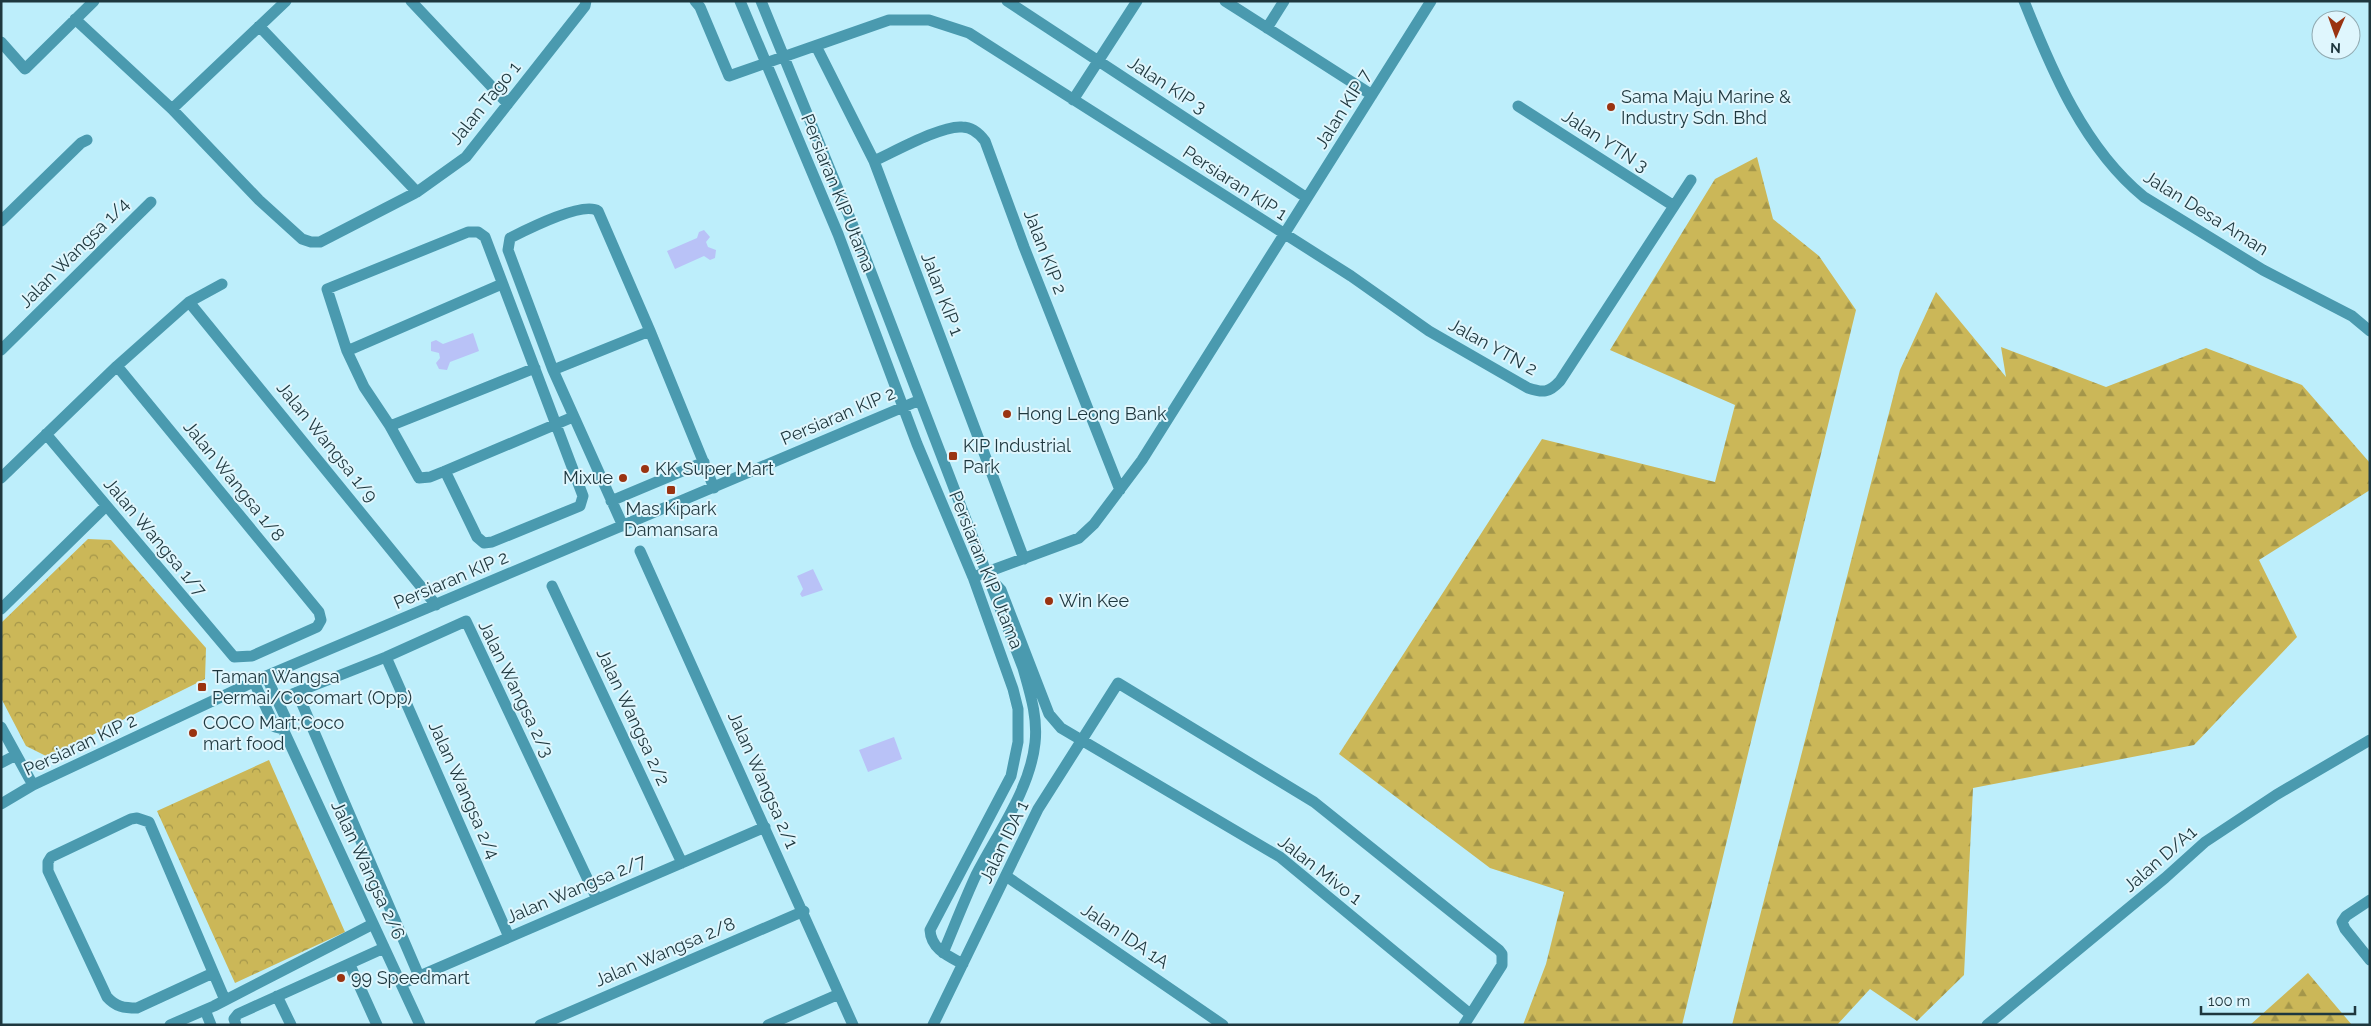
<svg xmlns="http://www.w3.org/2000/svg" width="2371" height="1026" viewBox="0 0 2371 1026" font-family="Raleway,sans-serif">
<defs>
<pattern id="forest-firs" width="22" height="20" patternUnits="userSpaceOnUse" patternTransform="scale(1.25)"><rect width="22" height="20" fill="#cbb758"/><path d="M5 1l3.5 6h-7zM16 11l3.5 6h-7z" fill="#a4964a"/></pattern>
<pattern id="park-crowns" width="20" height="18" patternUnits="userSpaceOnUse" patternTransform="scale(1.25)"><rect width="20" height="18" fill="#cbb758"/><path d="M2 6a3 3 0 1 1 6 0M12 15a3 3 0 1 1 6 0" fill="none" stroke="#a4964a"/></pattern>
</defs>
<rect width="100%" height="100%" fill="#bdeefb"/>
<path fill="url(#forest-firs)" d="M1757,157l16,62 46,37 37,54 -174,715h-159l23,-61 18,-72 -74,-24 -151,-114 203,-315 173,43 20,-77 -125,-55 105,-171z
M1936,292l70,85 -5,-30 105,40 100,-39 96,37 68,78v27l-111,70 38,77 -103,108 -221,43 -9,187 -47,46 -47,-32 -33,36h-105l168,-655z
M2308,973l44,52h-102z"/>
<path fill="url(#park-crowns)" d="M88,539l23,1 95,108 -1,31 -157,78 -22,-11 -25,-48v-75z
M269,760l76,172 -110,51 -78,-172z"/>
<path fill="#b9c2f7" d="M704,230l6,7 -4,5 2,5 8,3 -1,8 -5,2 -6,-4 -29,13 -8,-18 30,-13 2,-6z
M473,333l6,18 -29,11 -3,8 -8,-1 -3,-6 4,-5 -1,-5 -8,-2v-9l5,-2 7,4z
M813,569l10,21 -21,7 -2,-3 3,-5 -6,-13z
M894,737l8,22 -34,13 -9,-22z"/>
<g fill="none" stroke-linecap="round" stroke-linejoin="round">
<path stroke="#4a9aaf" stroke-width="11" d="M411,1l97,103
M695,1l5,6 29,69 160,-56h40l40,13 382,243 78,55 99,57c15,5 21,5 32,-7l131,-201
M740,1l98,233 79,210 56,133 40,112 5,20v33l-7,34 -81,154c1,19 18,26 33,34
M761,1l93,227 169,440c7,25 15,49 12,75 -5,47 -38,91 -59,132 -12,26 -22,52 -33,78
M1007,1l300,197
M1225,1l147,94
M2024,1c28,70 60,147 120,196l119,73 89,46 18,15
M75,19l97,90 87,91 43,39 9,3h9l97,-50 49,-35 119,-151 1,-5
M259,26l158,166
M1267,28l17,-27
M1,42l24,27 69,-68
M816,46l58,115 150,398
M1073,100l64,-99
M1518,106l156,100
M172,109l114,-108
M874,161c20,-9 68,-36 88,-34 10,0 17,6 23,14l39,106 96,243
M1,221l80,-78 6,-3
M189,302l247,303
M1,350l150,-148
M347,351l155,-67
M553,370l97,-39
M390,426l145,-58
M46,434l188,223 18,-1 65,-29 4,-7 -2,-8 -202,-246
M445,471l32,66 7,6 8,-1 88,-36 3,-10 -98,-259 -7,-5h-10l-141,57 20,62 17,36 26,39 29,52 11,-1 15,-6 128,-54
M1,478l116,-112 72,-64 33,-18
M611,501l93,-39
M623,526l-70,-156 -45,-120 2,-12c16,-8 73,-37 88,-27l52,120 64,157
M640,551l213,474
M979,575l100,-37 15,-14 48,-64 289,-459
M989,577l12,13 48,124 12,14 219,129 190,157
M552,586l130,277
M1,609l105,-103
M386,657l123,280
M266,676l21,45 -4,8
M254,682l21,45 8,2 137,296
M297,692l122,284
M277,700l109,-43 80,-36 131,278
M1,727l32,58
M1,763l15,-8
M1,804l32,-19 233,-109 654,-276
M1006,876l217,149
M2370,900l-24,16 -4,6 3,7 25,31
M350,965l27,60
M213,973l-76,35c-13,0 -21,-1 -30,-11l-59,-126v-9l3,-5 80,-38 6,-1 12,4 76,178
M401,984l364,-157
M277,996l14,29
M205,1010l6,15
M170,1025l44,-19 159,-82
M236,1025l-2,-6 4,-5 146,-66
M540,1025l264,-114
M768,1025l71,-31
M933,1025l105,-216 80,-126 196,119 185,148 3,4v11l-38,60
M1987,1025l178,-147 40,-36 71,-47 94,-55"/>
</g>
<g fill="#9a3311" stroke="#dff6fd" stroke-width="2">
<circle cx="1611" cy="107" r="5"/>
<circle cx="1007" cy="414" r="5"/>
<rect x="948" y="451" width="10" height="10" rx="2.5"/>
<circle cx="645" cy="469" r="5"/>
<circle cx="623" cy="478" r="5"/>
<rect x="666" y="485" width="10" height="10" rx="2.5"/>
<circle cx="1049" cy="601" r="5"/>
<rect x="197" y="682" width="10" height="10" rx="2.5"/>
<circle cx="193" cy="733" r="5"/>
<circle cx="341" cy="978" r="5"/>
</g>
<g text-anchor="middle" stroke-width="4" stroke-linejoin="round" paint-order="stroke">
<g font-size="18" fill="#1e373e" stroke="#dff6fd">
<text transform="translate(1167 85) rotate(33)" y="6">Jalan KIP 3</text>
<text transform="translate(485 103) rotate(-51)" y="6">Jalan Tago 1</text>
<text transform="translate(1343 109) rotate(-58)" y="6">Jalan KIP 7</text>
<text transform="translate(1605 141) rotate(33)" y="6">Jalan YTN 3</text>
<text transform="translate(1235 183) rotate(33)" y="6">Persiaran KIP 1</text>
<text transform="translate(838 193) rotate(68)" y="6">Persiaran KIP Utama</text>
<text transform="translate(2206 213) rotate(32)" y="6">Jalan Desa Aman</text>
<text transform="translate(1045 252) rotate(69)" y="6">Jalan KIP 2</text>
<text transform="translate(74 253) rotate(-45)" y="6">Jalan Wangsa 1/4</text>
<text transform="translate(942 294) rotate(69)" y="6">Jalan KIP 1</text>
<text transform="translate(1493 347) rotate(29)" y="6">Jalan YTN 2</text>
<text transform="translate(838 416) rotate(-23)" y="6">Persiaran KIP 2</text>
<text transform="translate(327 442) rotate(51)" y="6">Jalan Wangsa 1/9</text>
<text transform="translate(234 481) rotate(51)" y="6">Jalan Wangsa 1/8</text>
<text transform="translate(155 537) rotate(50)" y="6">Jalan Wangsa 1/7</text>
<text transform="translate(986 570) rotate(68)" y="6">Persiaran KIP Utama</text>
<text transform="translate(451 580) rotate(-23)" y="6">Persiaran KIP 2</text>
<text transform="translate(516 689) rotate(64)" y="6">Jalan Wangsa 2/3</text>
<text transform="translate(633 717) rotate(65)" y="6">Jalan Wangsa 2/2</text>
<text transform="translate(80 745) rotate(-25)" y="6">Persiaran KIP 2</text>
<text transform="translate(763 780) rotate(66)" y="6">Jalan Wangsa 2/1</text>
<text transform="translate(464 790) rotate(66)" y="6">Jalan Wangsa 2/4</text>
<text transform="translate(1004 842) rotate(-64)" y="6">Jalan IDA 1</text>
<text transform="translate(2160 859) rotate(-41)" y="6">Jalan D/A1</text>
<text transform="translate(368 870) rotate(65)" y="6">Jalan Wangsa 2/6</text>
<text transform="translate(1320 870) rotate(38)" y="6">Jalan Mivo 1</text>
<text transform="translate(576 889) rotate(-23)" y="6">Jalan Wangsa 2/7</text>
<text transform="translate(1125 936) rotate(34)" y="6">Jalan IDA 1A</text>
<text transform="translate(665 952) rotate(-23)" y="6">Jalan Wangsa 2/8</text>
</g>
<g font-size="18" fill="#1e373e" stroke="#dff6fd" text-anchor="start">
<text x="1621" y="103">Sama Maju Marine &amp;<tspan x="1621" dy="21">Industry Sdn. Bhd</tspan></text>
<text x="1017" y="420">Hong Leong Bank</text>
<text x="963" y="452">KIP Industrial<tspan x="963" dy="21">Park</tspan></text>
<text x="655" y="475">KK Super Mart</text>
<text x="613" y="484" text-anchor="end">Mixue</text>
<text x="671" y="515" text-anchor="middle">Mas Kipark<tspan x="671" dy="21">Damansara</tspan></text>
<text x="1059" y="607">Win Kee</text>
<text x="212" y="683">Taman Wangsa<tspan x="212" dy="21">Permai/Cocomart (Opp)</tspan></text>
<text x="203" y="729">COCO Mart;Coco<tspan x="203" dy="21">mart food</tspan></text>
<text x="351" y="984">99 Speedmart</text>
</g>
</g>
<rect width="2371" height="1026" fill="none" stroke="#1e373e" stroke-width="5"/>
<g transform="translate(2336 35) rotate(182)"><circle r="24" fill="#dff6fd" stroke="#92aab1"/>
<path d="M0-4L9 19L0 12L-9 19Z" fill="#9a3311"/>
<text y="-8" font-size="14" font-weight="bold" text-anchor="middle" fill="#1e373e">N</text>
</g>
<path d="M2201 1006v8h154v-8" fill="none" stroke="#1e373e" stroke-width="2.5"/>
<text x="2208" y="1006" font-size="15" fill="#1e373e" stroke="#dff6fd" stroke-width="4" paint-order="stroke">100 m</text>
</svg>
